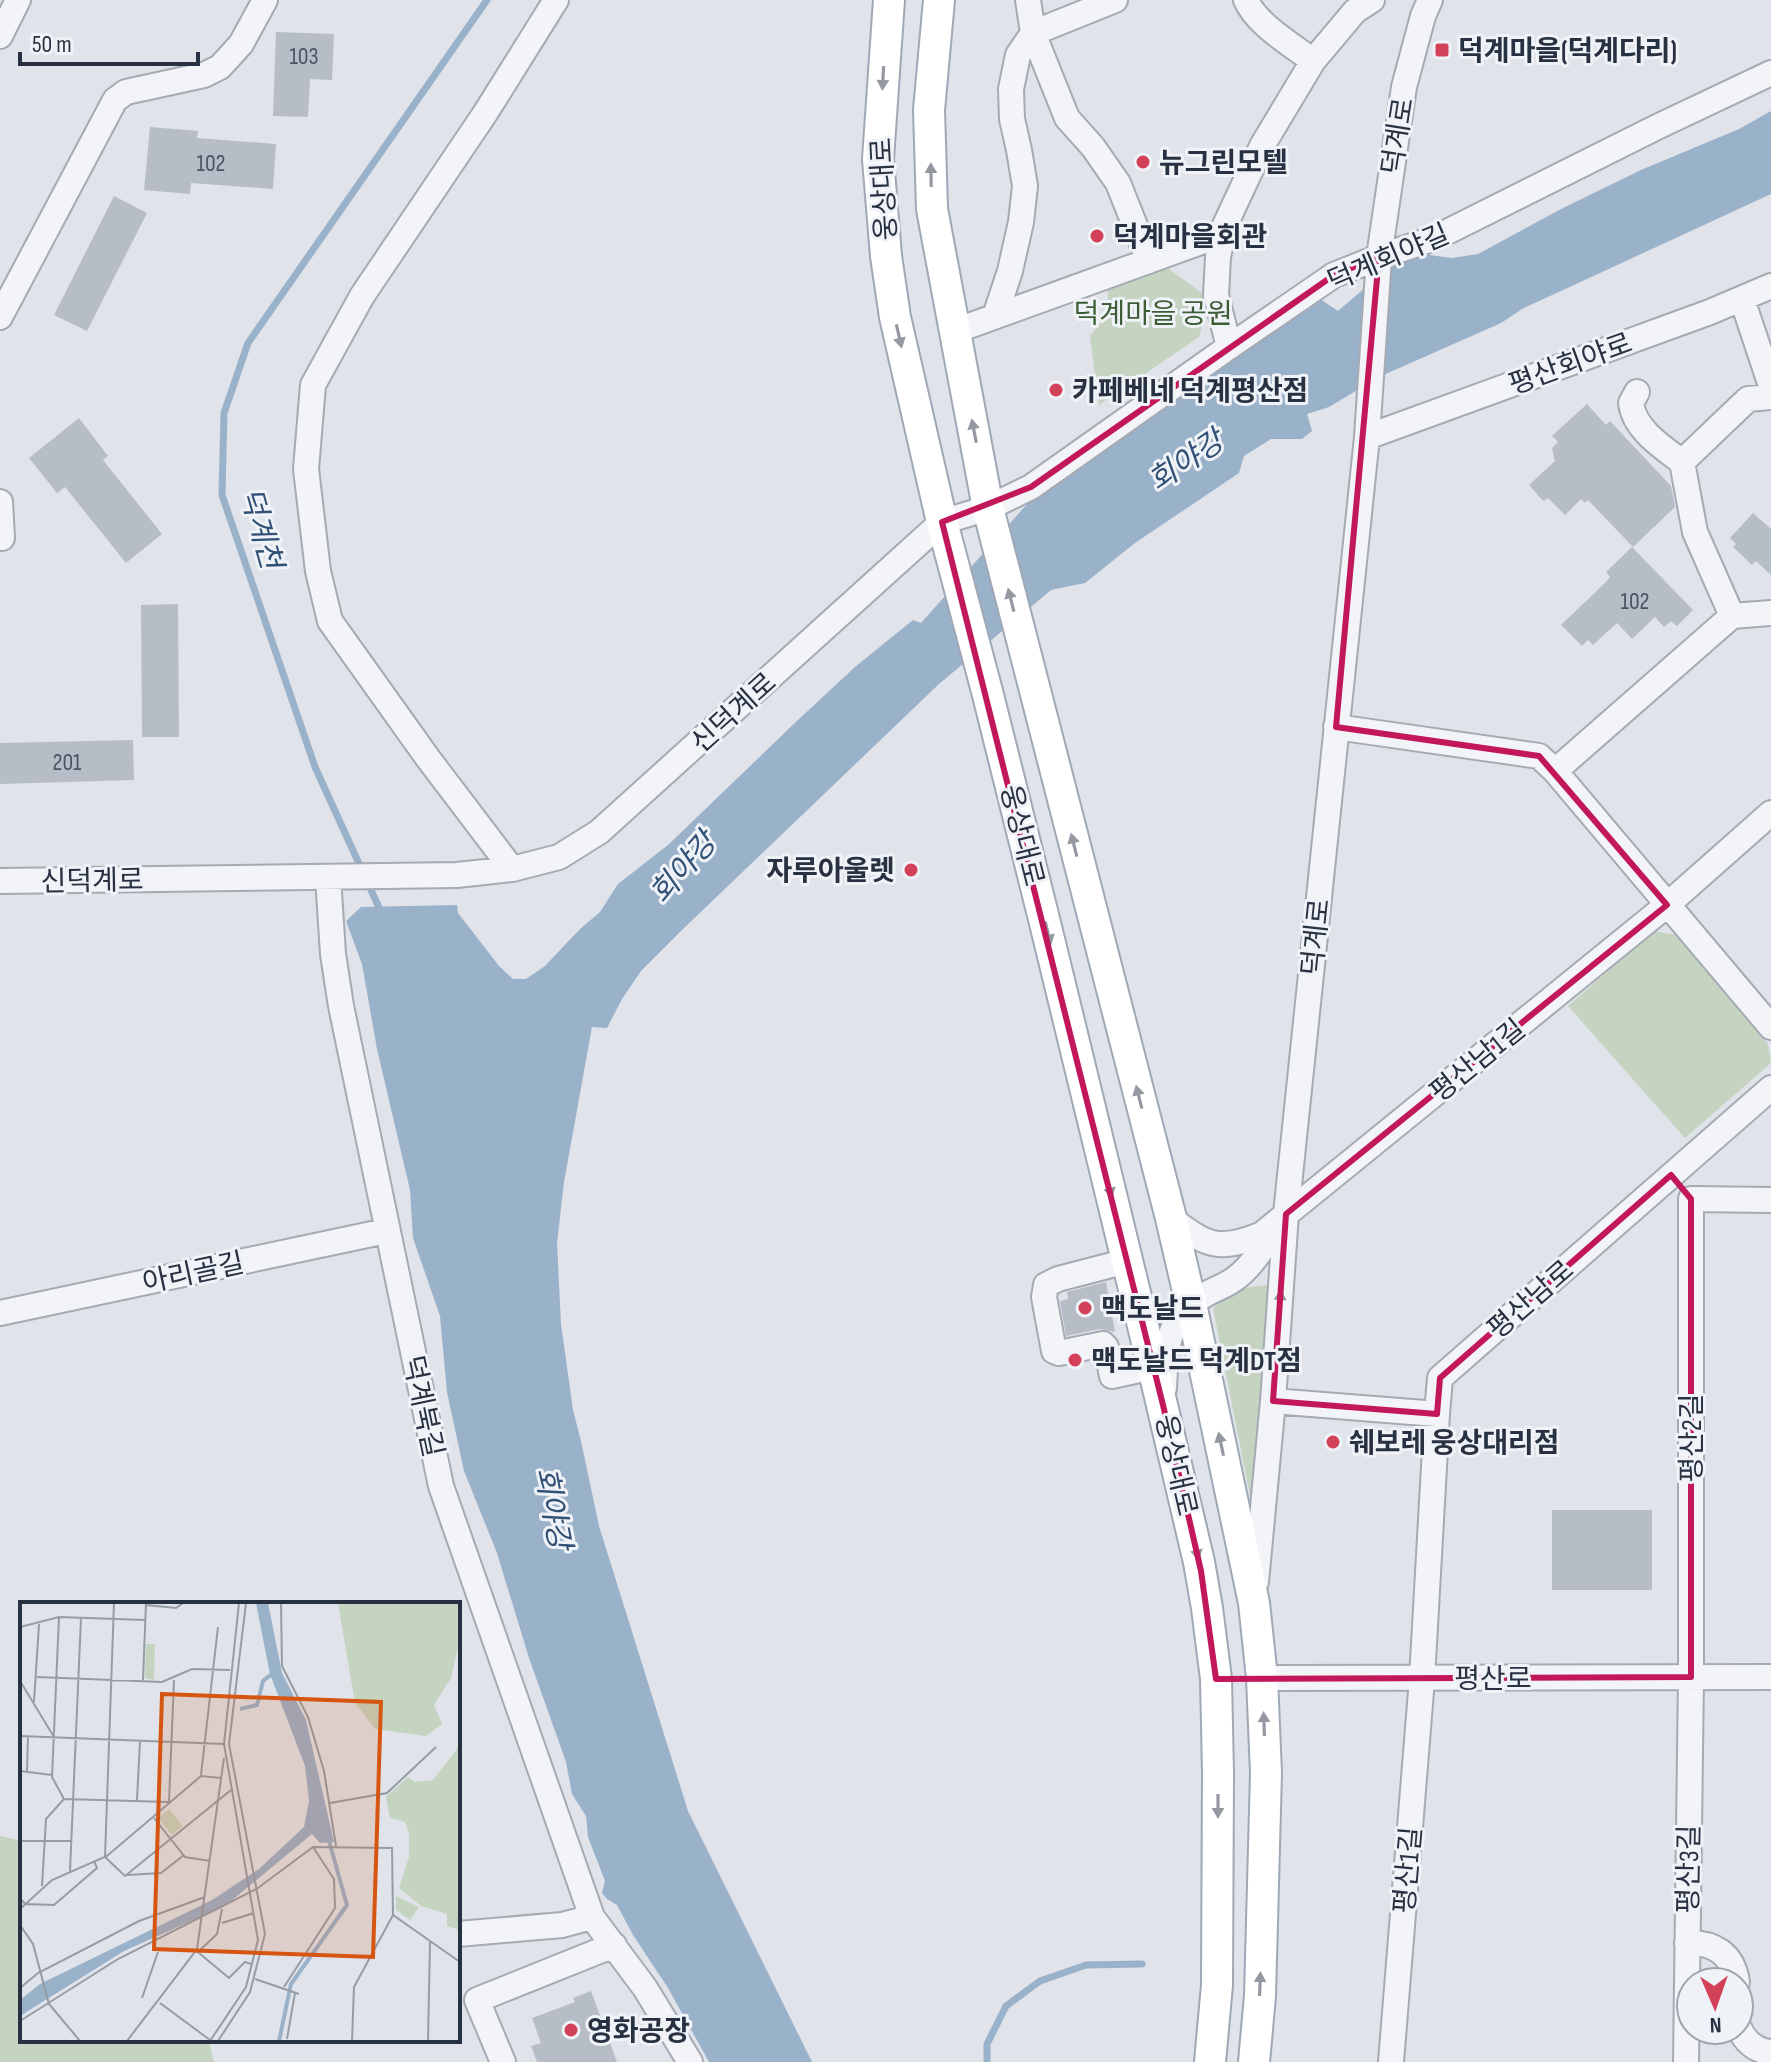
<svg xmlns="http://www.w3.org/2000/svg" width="1771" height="2062" viewBox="0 0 1771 2062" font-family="'Sofia Sans Condensed','Noto Sans KR',sans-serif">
<rect width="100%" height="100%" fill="#e0e3e9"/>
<path fill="#c5d3c1" d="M1151,256l58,42 -10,39 -100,68 -9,-69 18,-23v-43z
M1654,931l22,4 92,109 3,19 -86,75 -117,-132z
M1273,1285l-20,226 -40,-203c20,-18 33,-22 60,-23z
M0,1836l22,5v199h184l4,5 4,17h-214z"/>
<path fill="#9ab1ca" d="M1771,111v83l-249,115 -21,14 -122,54 -50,30 -22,7 5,17 -10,8h-31l-27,17 -5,17 -104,70 -50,40 -34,7 -112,94 -256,245 -42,42 -19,28 -15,29 -15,-1 -28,155 -7,61 4,81 12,86 8,31 18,85 89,285 124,251h-103l-41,-74 -35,-53 -16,-30 -10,-6 -5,-6 3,-12 -17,-44 -2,-21 -14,-22 -6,-32 -37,-104 -32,-105 -33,-82 -17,-79 -7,-76 -27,-78 -3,-48 -33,-141 -15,-85 -16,-43 15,-14 96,-2 1,8 41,53 14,13h13l19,-13 35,-37 20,-17 18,-28 50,-39 130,-125 57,-53 58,-47 8,3 107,-120 137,-96 42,-36 110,-74 21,14 69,-59 45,6 26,-4 85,-46 78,-38 98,-41z"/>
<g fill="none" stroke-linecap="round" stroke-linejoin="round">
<path stroke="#9ab1ca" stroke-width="7" d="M381,912l-66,-145 -93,-272 2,-82 24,-70 239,-343
M987,2062v-18l19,-38 34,-25 46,-16 56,-1"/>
</g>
<path fill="#b7bdc6" d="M276,32l58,2 -2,46 -22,-1 -2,38 -35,-1z
M150,127l48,4 -1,7 79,6 -3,45 -82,-6 -1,11 -46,-4z
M114,196l33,17 -60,118 -33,-16z
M1587,404l19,21 4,-4 61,65 4,21 -42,40 -45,-47 -3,3 -4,-4 -16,16 -17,-17 -5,3 -14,-16 26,-24 -3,-13 6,-6 -6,-6z
M79,418l29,38 -5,4 59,74 -36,29 -61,-76 -8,6 -28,-35z
M1753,513l18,16v46l-15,-14 -4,4 -19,-18 3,-3 -6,-6z
M1632,547l61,63 -16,16 -6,-5 -7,6 -9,-10 -23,22 -15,-16 -24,22 -5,-5 -6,6 -21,-21 45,-43 4,-5 -4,-5z
M178,604l1,133h-37l-1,-132z
M133,740l1,40 -134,4v-41z
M1106,1282l9,50 -15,-3 -34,7 -6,-35 8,-2 -1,-7z
M1552,1510h100v80h-100z
M591,1991l26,71h-80l-6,-16 10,-3 -9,-25 43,-16 -2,-4z"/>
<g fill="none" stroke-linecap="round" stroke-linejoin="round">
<g stroke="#a5aab3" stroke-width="28">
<path id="minor" d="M1028,0l5,33 34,85 26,29 25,36 31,78
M1246,0c10,24 46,45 67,61
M0,36l18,-36
M1742,299l29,87
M995,316l15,-45 11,-49 4,-36 -6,-36 -7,-31 -1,-30 7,-34 15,-22 82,-33
M0,317l115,-217 11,-8 78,-17 16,-8 21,-23 24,-44
M955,331l268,-97
M1229,347l-13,-52 2,-38 7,-32 37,-79 51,-85 42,-50 17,-11
M1637,392l-6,11c3,26 31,44 51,59
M1367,437l343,-125 61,-26
M0,502l2,36h-2
M1732,616l-37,-84 -13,-70 66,-63 23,-2
M1336,727l203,29 16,15 216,256
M1555,771l177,-155 39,-3
M512,869l-85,-112 -97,-136 -12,-50 -12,-102 7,-84 49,-89 124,-184 70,-112
M328,877l5,77 8,52 100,480 151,431 53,71 45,74
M0,881l457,-6 55,-6 47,-12 40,-25 343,-310 46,-14 43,-21 198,-140 105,-72 45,-18 56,-19 222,-111 114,-54
M1691,1199l80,1
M1171,1218c34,28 49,34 91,16l405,-329 104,-92
M1127,1261l-69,18 -12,6 -2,12 10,54 5,2 44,-9 3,3 6,29 41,-9
M0,1313l386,-82
M1164,1388c2,-39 2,-69 39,-92 11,-7 23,-10 33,-18 16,-12 28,-32 39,-49
M1273,1401l164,13 3,-36 331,-290
M1256,1582l17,-181 13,-187 81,-777 12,-180 25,-170 19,-71 7,-16
M1262,1678l509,-1
M458,1934l104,-9 30,-8
M1687,1943c27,-1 46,11 50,39
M1739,2028c6,13 16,23 32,24
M503,2062l-26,-62 137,-55
M1391,2062l31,-383 15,-265
M1686,2062l5,-385v-478"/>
</g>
<g stroke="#9fa8b5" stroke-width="34">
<path id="major" d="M889,0l-11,159 8,97 9,61 47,205 46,173 58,232 107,440 46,195 8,46 9,71 2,94 -1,212 -7,77
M939,0l-10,110 3,99 56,299 183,710 20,86 63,299 8,75 4,95 -6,223 -6,66"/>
</g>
<use href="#minor" stroke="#f3f4f7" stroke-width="24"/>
<use href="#major" stroke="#fff" stroke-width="30"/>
</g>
<defs><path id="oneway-solid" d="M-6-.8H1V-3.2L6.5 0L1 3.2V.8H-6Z" transform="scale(2)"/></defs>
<g fill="#9498a0">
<use href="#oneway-solid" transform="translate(883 78) rotate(93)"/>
<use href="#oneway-solid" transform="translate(931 175) rotate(-91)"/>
<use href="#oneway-solid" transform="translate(899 336) rotate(77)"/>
<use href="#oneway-solid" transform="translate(974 431) rotate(-101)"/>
<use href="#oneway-solid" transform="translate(1011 600) rotate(-104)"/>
<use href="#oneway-solid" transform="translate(1074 845) rotate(-104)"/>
<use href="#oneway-solid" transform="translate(1048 933) rotate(76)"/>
<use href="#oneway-solid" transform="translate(1139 1097) rotate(-104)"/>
<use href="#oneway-solid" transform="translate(1109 1186) rotate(76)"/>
<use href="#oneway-solid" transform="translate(1221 1444) rotate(-102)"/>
<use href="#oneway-solid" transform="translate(1196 1548) rotate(77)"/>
<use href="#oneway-solid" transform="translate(1264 1724) rotate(-92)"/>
<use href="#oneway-solid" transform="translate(1218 1806) rotate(90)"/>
<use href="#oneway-solid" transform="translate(1260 1984) rotate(-88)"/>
</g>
<use fill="#8e929c" href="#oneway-solid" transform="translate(1280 1302) rotate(-86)"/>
<path fill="none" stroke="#c2185b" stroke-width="6" stroke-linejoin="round" d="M1379,257l-43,470 203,29 128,149 -381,309 -13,187 164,13 3,-36 231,-203 20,24v478l-475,2 -15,-108 -38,-166 -221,-883 89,-35 303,-212z"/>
<g fill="#d24157" stroke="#eff2f7" stroke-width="3">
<rect x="1434" y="42" width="16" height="16" rx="4"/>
<circle cx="1143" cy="162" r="8"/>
<circle cx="1097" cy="236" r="8"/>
<circle cx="1056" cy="390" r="8"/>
<circle cx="911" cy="870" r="8"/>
<circle cx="1085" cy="1308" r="8"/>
<circle cx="1075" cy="1360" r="8"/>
<circle cx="1333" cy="1442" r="8"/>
<circle cx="571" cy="2030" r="8"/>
</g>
<g text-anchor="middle" stroke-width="6" stroke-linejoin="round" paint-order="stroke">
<g font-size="24" fill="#4c5462">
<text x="304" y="64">103</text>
<text x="211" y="171">102</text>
<text x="1635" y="609">102</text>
<text x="67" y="770">201</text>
</g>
<g font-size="28" font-weight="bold" fill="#283141" stroke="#eff2f7" text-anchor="start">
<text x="1458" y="60">덕계마을(덕계다리)</text>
<text x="1159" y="172">뉴그린모텔</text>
<text x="1113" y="246">덕계마을회관</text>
<text x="1072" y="400">카페베네 덕계평산점</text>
<text x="895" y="880" text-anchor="end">자루아울렛</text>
<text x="1101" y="1318">맥도날드</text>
<text x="1091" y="1370">맥도날드 덕계DT점</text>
<text x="1349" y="1452">쉐보레 웅상대리점</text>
<text x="587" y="2040">영화공장</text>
</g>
<g font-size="28" fill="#283141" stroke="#eff2f7">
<text transform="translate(1397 136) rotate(-81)" y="10">덕계로</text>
<text transform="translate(883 189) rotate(-93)" y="10">웅상대로</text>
<text transform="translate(1388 257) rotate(-23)" y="10">덕계회야길</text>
<text transform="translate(1570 363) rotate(-20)" y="10">평산회야로</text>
<text transform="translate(733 712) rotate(-42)" y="10">신덕계로</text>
<text transform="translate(1023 835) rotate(76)" y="10">웅상대로</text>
<text transform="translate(92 880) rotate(-1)" y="10">신덕계로</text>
<text transform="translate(1315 937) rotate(-84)" y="10">덕계로</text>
<text transform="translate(1477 1060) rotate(-39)" y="10">평산남1길</text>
<text transform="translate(193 1272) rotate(-12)" y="10">아리골길</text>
<text transform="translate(1530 1299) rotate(-41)" y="10">평산남로</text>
<text transform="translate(424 1406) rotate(78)" y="10">덕계북길</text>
<text transform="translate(1691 1438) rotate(-90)" y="10">평산2길</text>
<text transform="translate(1177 1465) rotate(77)" y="10">웅상대로</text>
<text x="1493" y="1688">평산로</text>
<text transform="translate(1688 1869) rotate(-89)" y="10">평산3길</text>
<text transform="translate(1407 1870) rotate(-85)" y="10">평산1길</text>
</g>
<g font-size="28" fill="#3c5d35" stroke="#eff2f7">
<text x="1153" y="323">덕계마을 공원</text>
</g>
<g font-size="30" font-style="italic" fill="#315076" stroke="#eff2f7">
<text transform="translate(1186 461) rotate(-34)" y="10">회야강</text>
<text transform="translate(261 528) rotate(74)" y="10">덕계천</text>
<text transform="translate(683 868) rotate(-49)" y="10">회야강</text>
<text transform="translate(553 1508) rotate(79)" y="10">회야강</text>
</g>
</g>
<g transform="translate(20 1602)">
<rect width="440" height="440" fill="#e0e3e9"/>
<path d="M318,1h122v35l-9,40 -17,27 8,19 -16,12 -51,-7 -20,-26zM126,42h9l-1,36 -9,-2zM440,143v185l-13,-4v-12l-26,-8 -22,-18 10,-31v-24l-4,-11 -15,-4 -4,-21 22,-20 7,5 18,-2zM149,207l14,17 -11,9 -14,-17zM376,294l23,11 -9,13 -14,-10z" fill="#c5d3c1"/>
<path d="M236,1h12l14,70 24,47 28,122 -14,1 -8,-9 -87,72 -101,45 -104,65v-16l20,-16 172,-84 47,-31 45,-42 5,-26 -4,-35 -35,-92z" fill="#9ab1ca"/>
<path fill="none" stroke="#9ab1ca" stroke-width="4" d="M220,107l17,-4 6,-24 9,-7M259,439l12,-57 56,-79 -18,-64"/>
<path fill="none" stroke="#969ca6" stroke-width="2" d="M261,1l1,63 26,51 16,54 12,75M126,3l30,3 7,-5M39,15l-7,160 12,22M0,25l39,-10 86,3M17,75l125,5 30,-13 38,1M123,78l3,-77M0,79l34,56M14,100l5,-78M0,134l204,8M0,169l32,4M7,170l1,-36M181,173l17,-148M44,197l105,3M117,198l3,-59M149,200l5,-122M310,201l57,-10 49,-46M134,216l31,39 25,4M0,239h51M85,255l9,-254M85,255l20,19 106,-86M50,269l11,-253M107,273l34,-2 23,-18M22,284l4,-67 18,-20M0,296l5,6 29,1 43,-37 -3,-7M0,307l32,-29 55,-24 94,-80 20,2M202,321l32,-10M0,323l13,19 16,60 31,37M177,351l20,-19 5,-25M179,351l30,25 16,-16 6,2M235,377l44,15M264,385l51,-79 -1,-29 -21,-32M0,386l18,-15 101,-52 66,-24M122,396l16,-46M140,401l50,37M0,419l98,-62 140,-71 55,-41 79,1 1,67 67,47M267,437l8,-46M107,439l70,-92 27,-191M190,439l36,-54 12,-47 -34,-196 15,-141M198,439l32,-49 15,-58 -36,-190 17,-141M332,439l2,-54 39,-72M408,439l2,-99"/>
<path fill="#d55511" fill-opacity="0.15" stroke="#d55511" stroke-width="4" d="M142,92l219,8 -8,255 -219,-8z"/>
<rect width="440" height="440" fill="none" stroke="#283141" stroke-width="4"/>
</g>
<g transform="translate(1715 2006) rotate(178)"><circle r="38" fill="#eff2f7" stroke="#9fa5ae" stroke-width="2"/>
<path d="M0-6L14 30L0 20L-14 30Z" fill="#d24157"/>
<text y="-12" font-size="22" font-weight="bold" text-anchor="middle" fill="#283141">N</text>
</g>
<path d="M20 52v12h178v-12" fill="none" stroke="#283141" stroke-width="4"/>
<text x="32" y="52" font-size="24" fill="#283141" stroke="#eff2f7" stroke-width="6" paint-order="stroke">50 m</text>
</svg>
